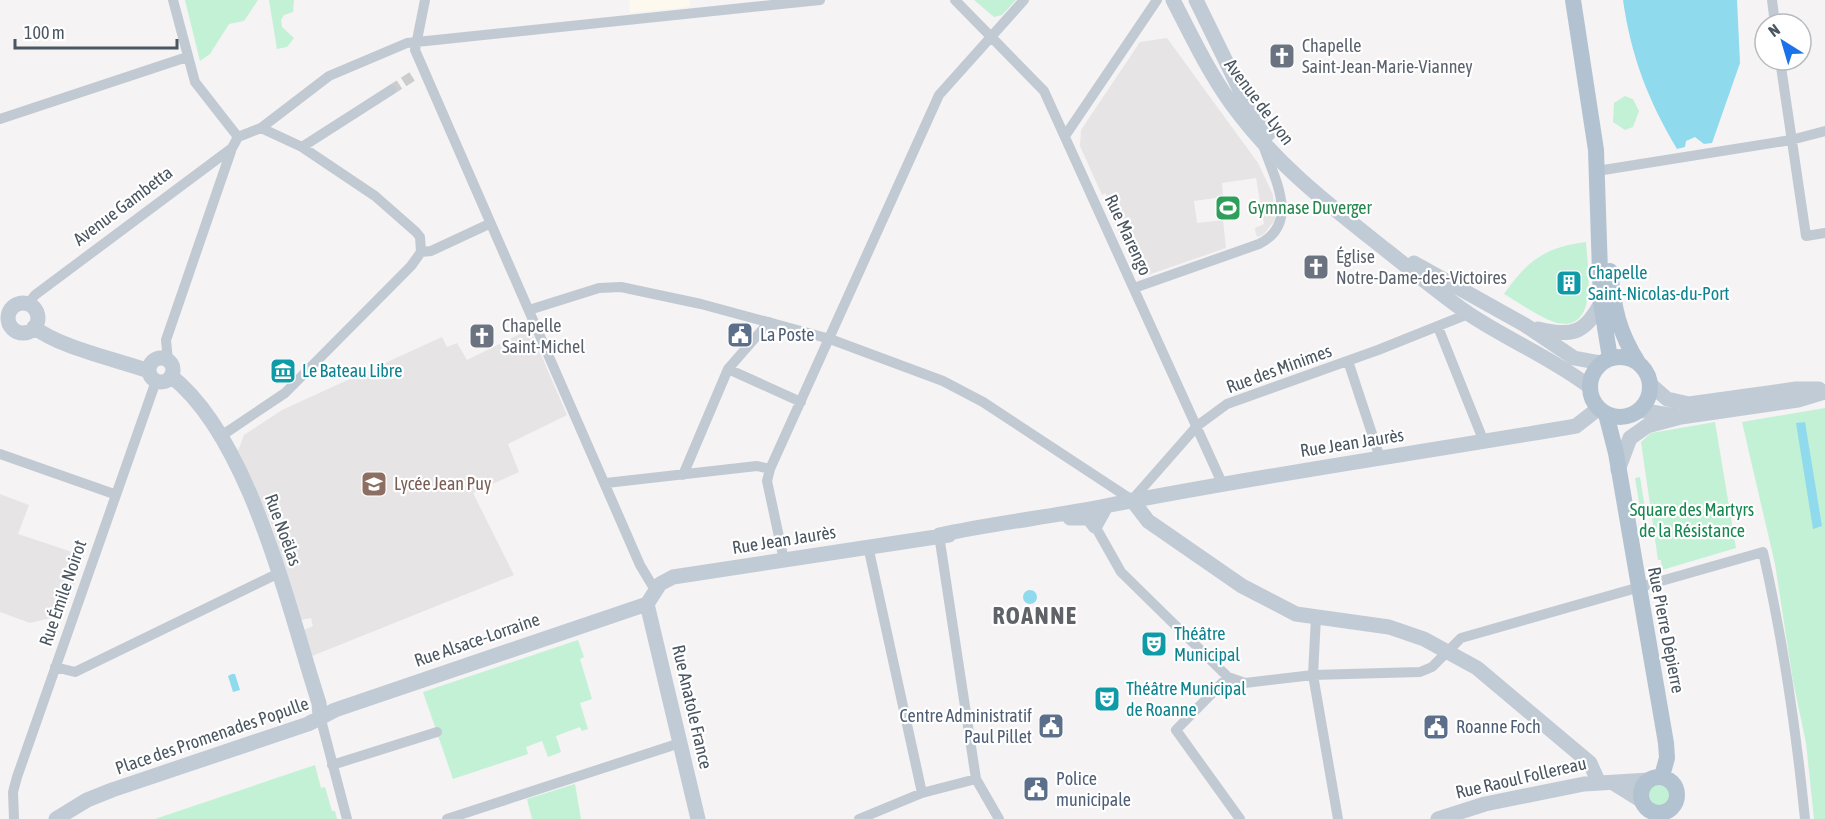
<svg xmlns="http://www.w3.org/2000/svg" width="1825" height="819" viewBox="0 0 1825 819" font-family="'Asap Condensed',sans-serif">
<rect width="100%" height="100%" fill="#f5f3f3"/>
<path fill="#fdf9ef" d="M629,0h61v7l-60,6z"/>
<path fill="#e6e4e5" d="M1167,38l91,125 15,32 2,25 -11,14 -6,3 -2,-2 -1,-7 9,-4 -8,-46 -34,5 1,14 -29,4 3,22 26,-3 3,28 -81,28 -7,-3 -30,-64 -2,-16 -4,2 -22,-49 1,-16 59,-88z
M530,329l37,86 -59,29 11,28 -46,21 41,82 -202,81 -8,-26 9,-4 -2,-8 -10,2 -30,-97 -33,-72 6,-16 38,-25 160,-73 5,10 10,-4 10,17z
M0,494l29,11 -11,29 66,22 -21,59 -33,8 -30,-11z"/>
<path fill="#c3f1d5" d="M185,0h73l-14,21 -15,3 -19,30 -10,7z
M269,0h25l-1,12 -9,3 -3,5 1,7 12,11 -7,9 -10,2z
M974,0h42l-14,15 -8,2z
M1625,96l8,3 6,12 -6,16 -8,3 -12,-8 1,-19z
M1586,242c1,23 14,90 -29,81 -15,-4 -39,-21 -53,-29 23,-33 41,-47 82,-52z
M1825,408v411h-11l-8,-76 -13,-62 -18,-117 -33,-142z
M1715,422l21,126 -74,22 -1,-10h-3l-17,-118 10,-9z
M1640,477l5,31 -5,1 -5,-31z
M578,640l6,17 -4,2 12,40 -12,4 8,26 -6,2 -2,-4 -24,9 5,16 -13,5 -6,-16 -16,6 2,7 -75,25 -30,-87z
M315,765l6,23 4,-1 7,24h3l2,8h-182z
M1648 795a11 11 0 1 1 22 0a11 11 0 1 1-22 0Z
M575,784l6,35h-49l-5,-20z"/>
<path fill="#90daee" d="M1623,0h114l3,63 -28,80 -8,1 -9,-7 -9,4 -1,6 -8,2c-29,-49 -46,-93 -54,-149z
M1805,422l17,104 -9,3 -17,-106z
M1023 597a7 7 0 1 1 14 0a7 7 0 1 1-14 0Z
M232,674h3l5,16 -7,2 -5,-16z"/>
<g fill="none" stroke-linecap="round" stroke-linejoin="round">
<path stroke="#caccce" stroke-width="10" stroke-dasharray="10 5" stroke-linecap="butt" d="M391,90l25,-16"/>
<path stroke="#c1cad2" stroke-width="10" d="M173,0l22,82 43,55
M425,0l-10,50 225,515 15,25
M955,0l89,91 178,392
M1772,0l3,24
M1780,60l26,176 19,-3
M0,119l187,-62
M261,128l41,19 73,49 41,36 4,5 1,15
M1065,136l92,-136
M238,137l23,-9 68,-52 78,-33 413,-43
M302,147l89,-57
M1597,171l194,-31 34,-9
M421,252l10,-1 58,-27
M1134,288l125,-44c42,-21 15,-66 4,-99
M28,304l7,-9 197,-147 6,-11
M529,310l70,-22 22,-1 80,17 129,35 113,42 40,21 149,98 65,-74 30,-22 151,-54 90,-36
M1438,327l46,115
M168,361l-2,-21 65,-189
M1348,361l32,97
M728,369l73,33
M221,436l64,-43 126,-127 10,-14
M0,454l114,40
M683,475l45,-106 41,-47
M606,483l151,-17 13,3
M1095,526l26,46 107,105 17,6 68,-8 107,-3 12,-5 29,-29 302,-86c20,88 33,177 42,267
M939,535l37,244 23,40
M868,546l54,247
M784,560l-17,-79 3,-12 169,-374 85,-95
M1316,617l-3,58 25,144
M55,667l20,5 204,-99
M1228,677l-52,53 64,89
M320,716l27,103
M332,765l105,-33
M14,819l-1,-27 4,-15 139,-396
M447,819l233,-76
M859,819l63,-26 54,-14"/>
<path stroke="#c1cbd6" stroke-width="15" d="M1173,0c18,35 35,71 58,103 43,60 98,102 155,147 28,22 54,44 83,64 39,26 83,44 121,73
M1196,0l44,90 28,44
M1414,263l111,62 49,33 27,5
M8 318a15 15 0 1 1 30 0a15 15 0 1 1-30 0Z
M34,327c24,20 84,33 115,44
M1538,329c33,8 47,5 63,-26
M149 370a12 12 0 1 1 24 0a12 12 0 1 1-24 0Z
M171,376c80,63 117,232 148,327l1,13
M1650,384l17,15 22,5 107,-15h23
M1639,410l36,6
M1618,470l12,-32 17,-12 34,-9 117,-17 27,-8
M1132,500l16,21 94,65 54,28 93,13 35,12 53,29 113,95 8,18
M1070,518h19l6,8 11,-20
M939,535c55,-12 111,-18 166,-29 156,-31 314,-53 471,-80l23,-18
M647,604l13,-20 13,-7 276,-42
M647,604l51,215
M1613,783l29,18
M56,819l31,-19 25,-10 196,-66 27,-14 312,-106
M1438,819l47,-15 99,-20 65,-4"/>
<path stroke="#b3c2d1" stroke-width="16" d="M1573,0l23,150 5,153 9,55
M1610,271c4,38 8,60 29,93
M1590 387a30 30 0 1 1 60 0a30 30 0 1 1-60 0Z
M1606,414l10,39 50,290 1,15 -5,18
M1641 795a18 18 0 1 1 36 0a18 18 0 1 1-36 0Z"/>
</g>
<defs>
<g id="church-square" transform="scale(1.35)"><rect x="-9" y="-9" width="18" height="18" rx="4" fill="#6b7280" stroke="#fff"/><path d="M-1.2-6h2.4v3.5h3.3v2.4h-3.3V6h-2.4V-.1h-3.3v-2.4h3.3Z" fill="#fff"/></g>
<g id="stadium-square" transform="scale(1.35)"><rect x="-9" y="-9" width="18" height="18" rx="4" fill="#2e9e5b" stroke="#fff"/><path d="M0-5a6.5 5 0 1 0 0 10a6.5 5 0 1 0 0-10ZM-3.5-1.8h7v3.6h-7Z" fill="#fff"/></g>
<g id="building-square" transform="scale(1.35)"><rect x="-9" y="-9" width="18" height="18" rx="4" fill="#0f9aa8" stroke="#fff"/><path d="M-4-6H4V6H1V3H-1V6H-4ZM-2.5-4.3h1.7v1.8h-1.7ZM.8-4.3h1.7v1.8H.8ZM-2.5-1h1.7V.8h-1.7ZM.8-1h1.7V.8H.8Z" fill="#fff"/></g>
<g id="civic-square" transform="scale(1.35)"><rect x="-9" y="-9" width="18" height="18" rx="4" fill="#5c6f8a" stroke="#fff"/><path d="M-.6-6.5H3V-4.5H.6V-3L4-1V1h2V6H-6V1h2V-1L-.6-3ZM-1.2 2.5V6h2.4V2.5Z" fill="#fff"/></g>
<g id="museum-square" transform="scale(1.35)"><rect x="-9" y="-9" width="18" height="18" rx="4" fill="#0f9aa8" stroke="#fff"/><path d="M0-6L6-3V-2H-6V-3ZM-5-1h2V3h-2ZM-1-1h2V3h-2ZM3-1h2V3H3ZM-6 4H6V6H-6Z" fill="#fff"/></g>
<g id="school-square" transform="scale(1.35)"><rect x="-9" y="-9" width="18" height="18" rx="4" fill="#8d6e63" stroke="#fff"/><path d="M0-5L7-2L0 1L-7-2ZM-4 1L0 2.5L4 1V4Q0 6-4 4Z" fill="#fff"/></g>
<g id="theatre-square" transform="scale(1.35)"><rect x="-9" y="-9" width="18" height="18" rx="4" fill="#0f9aa8" stroke="#fff"/><path d="M-5-5.5Q0-4 5-5.5V0Q5 5 0 6Q-5 5-5 0ZM-3.3-2.5H-1v1.5H-3.3ZM1-2.5H3.3v1.5H1ZM-2.8 1Q0 5.5 2.8 1Z" fill="#fff"/></g>
</defs>
<g fill-rule="evenodd">
<use href="#church-square" x="1282" y="56"/>
<use href="#stadium-square" x="1228" y="208"/>
<use href="#church-square" x="1316" y="267"/>
<use href="#building-square" x="1569" y="283"/>
<use href="#civic-square" x="740" y="335"/>
<use href="#church-square" x="482" y="336"/>
<use href="#museum-square" x="283" y="371"/>
<use href="#school-square" x="374" y="484"/>
<use href="#theatre-square" x="1154" y="644"/>
<use href="#theatre-square" x="1107" y="699"/>
<use href="#civic-square" x="1051" y="726"/>
<use href="#civic-square" x="1436" y="727"/>
<use href="#civic-square" x="1036" y="789"/>
</g>
<g text-anchor="middle" stroke-width="4.5" stroke-linejoin="round" paint-order="stroke">
<g font-size="18" fill="#5b616d" stroke="#fff" text-anchor="start">
<text x="1302" y="52">Chapelle<tspan x="1302" dy="21">Saint-Jean-Marie-Vianney</tspan></text>
<text x="1336" y="263">Église<tspan x="1336" dy="21">Notre-Dame-des-Victoires</tspan></text>
<text x="502" y="332">Chapelle<tspan x="502" dy="21">Saint-Michel</tspan></text>
</g>
<g font-size="18" fill="#4a5661" stroke="#fff">
<text transform="translate(1259 102) rotate(53)" y="6">Avenue de Lyon</text>
<text transform="translate(123 206) rotate(-37)" y="6">Avenue Gambetta</text>
<text transform="translate(1128 235) rotate(65)" y="6">Rue Marengo</text>
<text transform="translate(1279 369) rotate(-20)" y="6">Rue des Minimes</text>
<text transform="translate(1352 443) rotate(-9)" y="6">Rue Jean Jaurès</text>
<text transform="translate(283 530) rotate(70)" y="6">Rue Noëlas</text>
<text transform="translate(784 540) rotate(-9)" y="6">Rue Jean Jaurès</text>
<text transform="translate(63 593) rotate(-71)" y="6">Rue Émile Noirot</text>
<text transform="translate(1666 630) rotate(79)" y="6">Rue Pierre Dépierre</text>
<text transform="translate(477 640) rotate(-19)" y="6">Rue Alsace-Lorraine</text>
<text transform="translate(692 707) rotate(77)" y="6">Rue Anatole France</text>
<text transform="translate(212 736) rotate(-19)" y="6">Place des Promenades Populle</text>
<text transform="translate(1521 778) rotate(-13)" y="6">Rue Raoul Follereau</text>
</g>
<g font-size="18" fill="#27864d" stroke="#fff" text-anchor="start">
<text x="1248" y="214">Gymnase Duverger</text>
</g>
<g font-size="18" fill="#0d838f" stroke="#fff" text-anchor="start">
<text x="1588" y="279">Chapelle<tspan x="1588" dy="21">Saint-Nicolas-du-Port</tspan></text>
<text x="302" y="377">Le Bateau Libre</text>
<text x="1174" y="640">Théâtre<tspan x="1174" dy="21">Municipal</tspan></text>
<text x="1126" y="695">Théâtre Municipal<tspan x="1126" dy="21">de Roanne</tspan></text>
</g>
<g font-size="18" fill="#4e5e75" stroke="#fff" text-anchor="start">
<text x="760" y="341">La Poste</text>
<text x="1032" y="722" text-anchor="end">Centre Administratif<tspan x="1032" dy="21">Paul Pillet</tspan></text>
<text x="1456" y="733">Roanne Foch</text>
<text x="1056" y="785">Police<tspan x="1056" dy="21">municipale</tspan></text>
</g>
<g font-size="18" fill="#785e54" stroke="#fff" text-anchor="start">
<text x="394" y="490">Lycée Jean Puy</text>
</g>
<g font-size="18" fill="#17864f" stroke="#fff">
<text x="1692" y="516">Square des Martyrs<tspan x="1692" dy="21">de la Résistance</tspan></text>
</g>
<g font-size="24" font-weight="bold" letter-spacing="1.5" fill="#5f6368" stroke="#fff">
<text x="1035" y="624">ROANNE</text>
</g>
</g>
<g transform="translate(1783 42) rotate(323)"><circle r="28" fill="#ffffff" stroke="#b7bbc0" stroke-width="1.5"/>
<path d="M0-4.5L10 22L0 15L-10 22Z" fill="#1a73e8"/>
<text y="-9" font-size="16" font-weight="bold" text-anchor="middle" fill="#4a5661">N</text>
</g>
<path d="M15 39v9h162v-9" fill="none" stroke="#4a5661" stroke-width="3"/>
<text x="24" y="39" font-size="18" fill="#4a5661" stroke="#ffffff" stroke-width="4.5" paint-order="stroke">100 m</text>
</svg>
